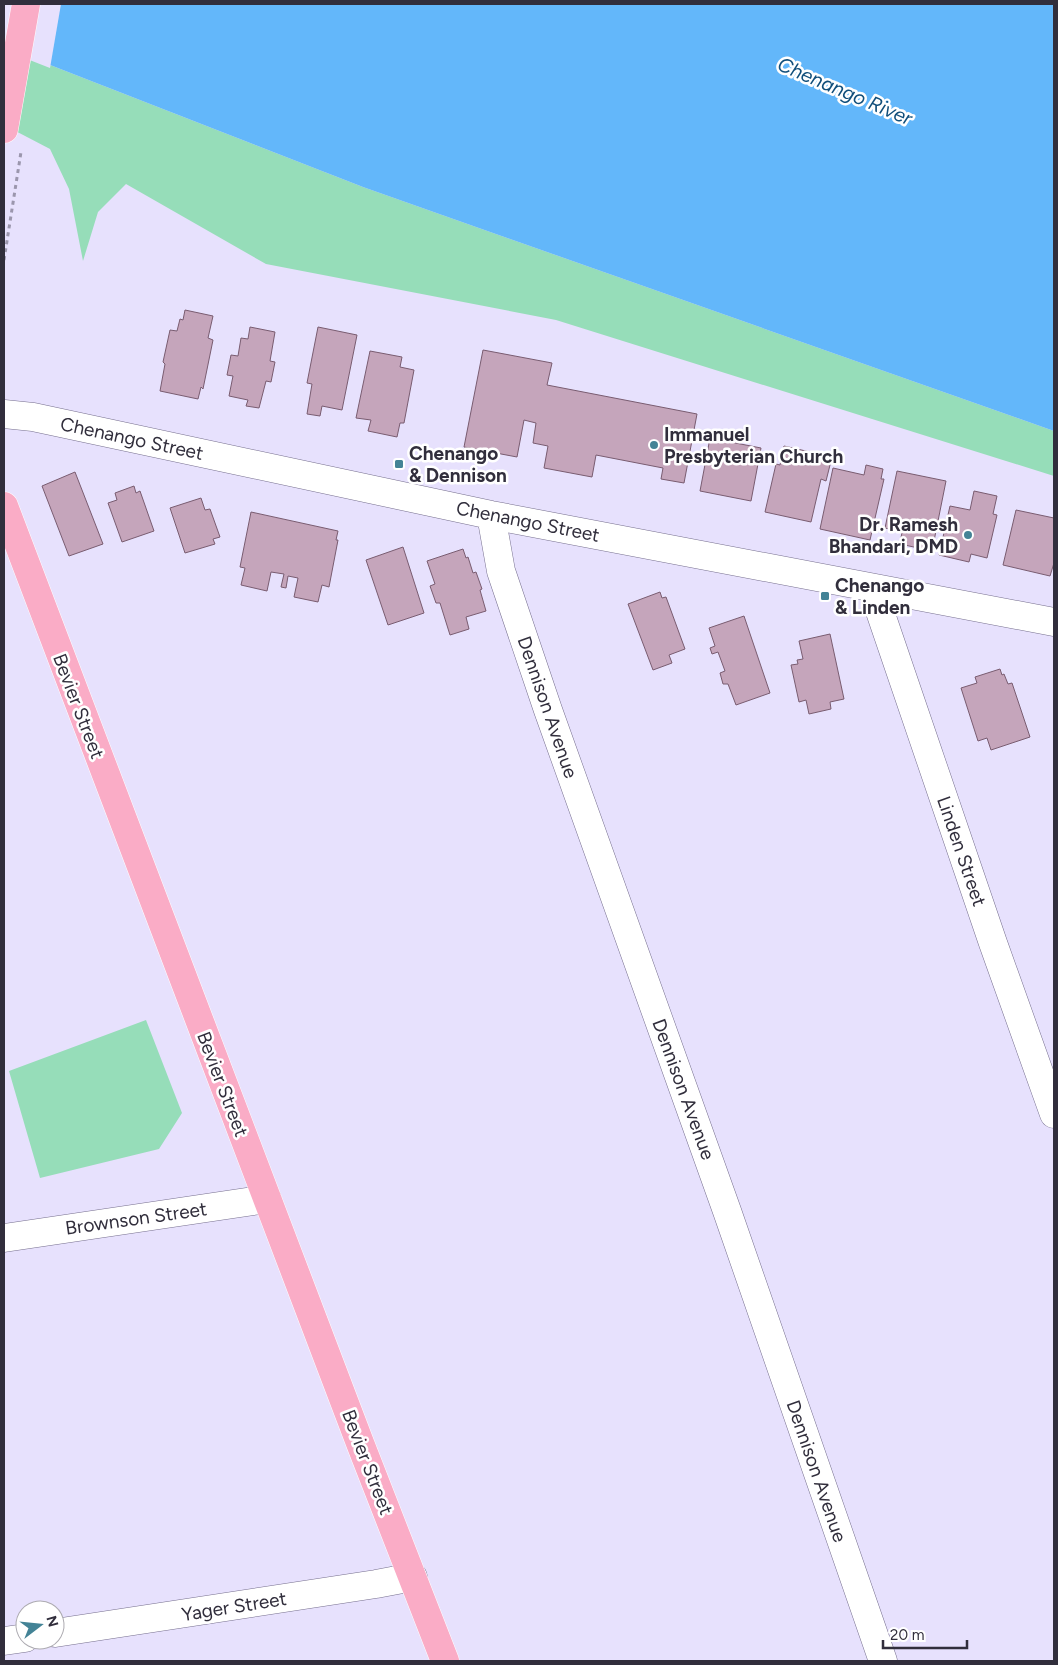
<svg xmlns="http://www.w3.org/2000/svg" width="1058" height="1665" viewBox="0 0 1058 1665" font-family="Figtree,sans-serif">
<rect width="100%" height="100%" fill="#e7e1fd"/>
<path fill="#96ddb9" d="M4,47l359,140 691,244v45l-498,-156 -290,-56 -140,-80 -28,28 -15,49 -14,-72 -19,-40 -46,-24z
M146,1020l36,93 -23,36 -119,29 -31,-107z"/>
<path fill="#63b7fa" d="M4,4h1050v427l-691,-244 -359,-140z"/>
<path fill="#e7e1fd" d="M4,4h57l-11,64 -46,-18z"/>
<path fill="#c5a5bb" stroke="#795c70" d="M185,310l28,6 -5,22 5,2 -10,49 -2,-2 -3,12 -38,-8 5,-27 -2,-2 7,-32 7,1 3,-12 3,1z
M250,327l25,5 -5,29 5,1 -4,20 -5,-1 -7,27 -13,-2 2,-6 -19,-4 4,-20 -6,-1 4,-20 7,1 3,-18 7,1z
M318,327l39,8 -15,75 -20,-4 -2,10 -13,-2 5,-30 -5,-1z
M483,350l69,13 -5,22 150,29 -13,69 -23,-4 2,-11 -67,-13 -4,22 -48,-9 4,-22 -15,-3 3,-20 -12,-3 -7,37 -53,-10z
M370,351l32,6 -2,10 14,3 -10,53h-4l-3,14 -29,-6 3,-11 -15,-2z
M710,438l51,10 -10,53 -51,-10z
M784,446l48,11 -6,24 -5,-2 -10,43 -46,-10 11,-48 4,1z
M866,465l17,4 -2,10h3l-14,61 -50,-11 13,-61 31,7z
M897,471l49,10 -14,70 -32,-7 2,-12 -17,-4z
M75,472l28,72 -34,12 -27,-70z
M134,486l2,7 4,-2 14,40 -32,11 -14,-39 9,-3 -2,-7z
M974,491l23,5 -4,18 4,1 -10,43 -16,-4 -2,8 -30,-7 11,-49 20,4z
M201,498l4,12 5,-1 10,28 -7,2 2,5 -30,9 -15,-45z
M1016,510l38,8v45l-4,13 -47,-11z
M251,512l87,19 -2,9h2l-9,47 -7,-2 -4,17 -24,-5 4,-19 -10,-2 -2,12 -5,-1 3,-13 -13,-2 -4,19 -26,-6 4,-17 -5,-1z
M403,547l21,66 -36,12 -22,-65z
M463,549l3,9 2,-1 5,16 3,-1 6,17 -2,1 6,21 -20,6 3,12 -19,6 -10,-32h-4l-6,-17 5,-2 -8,-23z
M660,592l2,6 4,-1 19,52 -16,6 3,8 -19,7 -25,-66z
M744,616l26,77 -34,12 -8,-21h-5l-3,-11 5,-2 -7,-19 -6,2 -2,-6 5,-2 -6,-18z
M830,634l14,65 -14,3 1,7 -22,5 -3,-14 -7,2 -8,-37 7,-1 -1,-4 6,-1 -4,-18z
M1000,669l2,6 2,-1 4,10 4,-1 18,54 -39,13 -4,-12 -9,3 -17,-53 16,-5 -2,-6z"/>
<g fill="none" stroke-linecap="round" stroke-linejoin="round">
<g stroke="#766f8e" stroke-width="29">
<path id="minor" d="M4,414l29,3 458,98 563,107
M491,515l10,56 47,139 179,501 156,450
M872,588l121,355 61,171
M4,1238l263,-39
M55,1633l321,-49 37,-7
M4,1641l21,-3"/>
</g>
<g stroke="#fff" stroke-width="29">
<path id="major" d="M4,129l22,-125
M4,506l356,937 85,218"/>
</g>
<path stroke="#9b96ad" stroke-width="3" stroke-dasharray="4 4" stroke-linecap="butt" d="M4,260l17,-108"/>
<use href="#minor" stroke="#fff" stroke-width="28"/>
<use href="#major" stroke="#faacc6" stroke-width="28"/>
</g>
<g fill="#438396" stroke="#fff" stroke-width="2">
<circle cx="654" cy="445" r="5"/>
<rect x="394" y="459" width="10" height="10" rx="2.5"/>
<circle cx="968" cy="535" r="5"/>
<rect x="820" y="591" width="10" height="10" rx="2.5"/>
</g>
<g text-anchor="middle" stroke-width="5" stroke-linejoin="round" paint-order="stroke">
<g font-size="19" font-weight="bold" fill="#312e3c" stroke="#fff" text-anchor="start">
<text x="664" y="441">Immanuel<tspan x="664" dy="22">Presbyterian Church</tspan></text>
<text x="409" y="460">Chenango<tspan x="409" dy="22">&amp; Dennison</tspan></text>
<text x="958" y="531" text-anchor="end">Dr. Ramesh<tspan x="958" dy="22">Bhandari, DMD</tspan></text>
<text x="835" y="592">Chenango<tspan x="835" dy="22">&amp; Linden</tspan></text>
</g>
<g font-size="19" fill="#312e3c" stroke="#fff">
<text transform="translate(132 438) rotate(12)" y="7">Chenango Street</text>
<text transform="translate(528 521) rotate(11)" y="7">Chenango Street</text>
<text transform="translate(79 706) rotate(69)" y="7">Bevier Street</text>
<text transform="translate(548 707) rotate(71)" y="7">Dennison Avenue</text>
<text transform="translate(962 851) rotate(71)" y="7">Linden Street</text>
<text transform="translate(223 1084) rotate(69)" y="7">Bevier Street</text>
<text transform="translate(684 1089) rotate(70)" y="7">Dennison Avenue</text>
<text transform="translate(136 1218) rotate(-8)" y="7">Brownson Street</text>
<text transform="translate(368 1462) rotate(69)" y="7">Bevier Street</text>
<text transform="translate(817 1471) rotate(71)" y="7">Dennison Avenue</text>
<text transform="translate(234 1606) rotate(-9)" y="7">Yager Street</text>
</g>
<g font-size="20" font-style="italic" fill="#114f7b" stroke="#fff">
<text transform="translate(845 91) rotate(23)" y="7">Chenango River</text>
</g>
</g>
<rect width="1058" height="1665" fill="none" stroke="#312e3c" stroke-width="10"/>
<g transform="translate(40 1625) rotate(74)"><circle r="24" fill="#ffffff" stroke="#adabb1"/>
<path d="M0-4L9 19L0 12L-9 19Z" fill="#438396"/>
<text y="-8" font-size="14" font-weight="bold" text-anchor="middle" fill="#312e3c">N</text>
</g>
<path d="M883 1640v8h84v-8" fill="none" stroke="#312e3c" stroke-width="2.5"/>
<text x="890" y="1640" font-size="15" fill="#312e3c" stroke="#ffffff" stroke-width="4" paint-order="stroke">20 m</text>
</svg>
